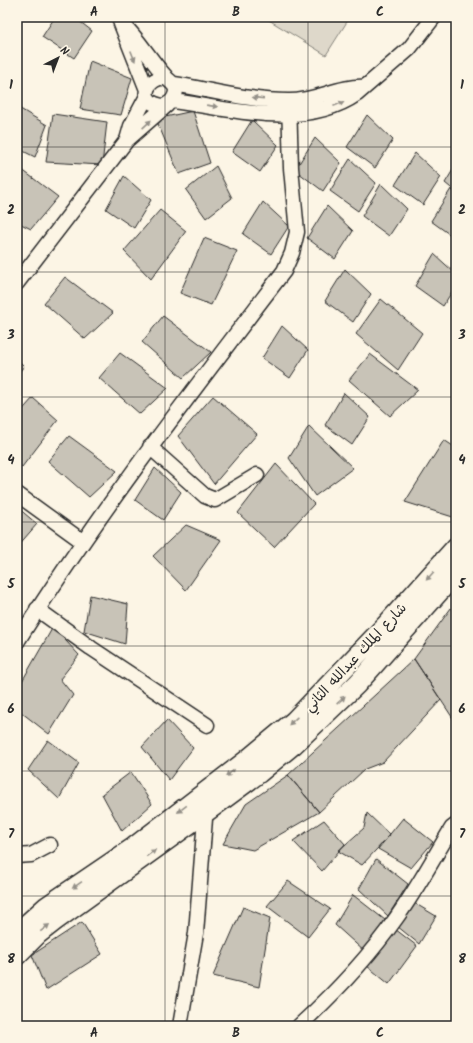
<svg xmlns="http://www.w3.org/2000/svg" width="473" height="1043" viewBox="0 0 473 1043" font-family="Kalam,'Playpen Sans Arabic',sans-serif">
<rect width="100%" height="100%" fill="#fcf5e5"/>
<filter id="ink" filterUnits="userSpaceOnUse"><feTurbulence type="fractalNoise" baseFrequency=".025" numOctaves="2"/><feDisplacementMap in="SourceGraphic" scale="8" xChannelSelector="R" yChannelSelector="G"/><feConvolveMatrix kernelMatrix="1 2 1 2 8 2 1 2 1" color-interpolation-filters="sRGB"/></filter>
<g filter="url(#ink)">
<path fill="#ded8ca" stroke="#84827a" d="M264,17h86l-24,38z"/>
<path fill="#c8c3b7" stroke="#2b2b2b" d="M55,17h19l18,14 -18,27 -32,-21z
M90,61l42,17 -11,37 -41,-6z
M17,107l30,18 -12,32 -18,-9z
M193,111l17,52 -31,11 -23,-55z
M53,114l54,8 -5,43 -56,-3z
M367,115l26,25 -18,28 -28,-21z
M252,120l26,25 -18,27 -28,-20z
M315,138l26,25 -18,28 -28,-21z
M415,153l26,24 -18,28 -28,-20z
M350,159l26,24 -18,28 -28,-20z
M456,165v27l-11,-9z
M17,166l41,31 -27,32 -14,-7z
M216,166l16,32 -26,20 -20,-28z
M124,176l27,24 -17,28 -28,-19z
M381,184l26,25 -18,27 -27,-20z
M451,189l5,5v45l-25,-18z
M263,202l26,24 -18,28 -28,-20z
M327,206l26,25 -18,28 -28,-21z
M160,210l26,21 -35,48 -27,-28z
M17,233l5,5 -5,10z
M204,238l33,13 -26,54 -31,-12z
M434,254l22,20v11l-13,21 -28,-20z
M345,269l26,25 -18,28 -28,-21z
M65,277l48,36 -28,26 -41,-36z
M381,299l41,34 -24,37 -42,-36z
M163,316l48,36 -28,26 -41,-36z
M282,326l26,24 -18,28 -28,-20z
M120,353l48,35 -28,26 -41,-36z
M370,354l48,36 -28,26 -41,-36z
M17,359l7,7 -7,9z
M344,393l26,24 -18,28 -27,-20z
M213,396l44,38 -43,50 -36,-48z
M33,398l25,22 -36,47 -5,-5v-46z
M309,426l44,42 -38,28 -26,-38z
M69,436l48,35 -28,26 -41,-36z
M444,440l12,8v70l-51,-16z
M276,464l38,40 -40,43 -36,-34z
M155,468l26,24 -18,28 -28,-20z
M17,507l20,17 -20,23z
M186,525l35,15 -35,50 -33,-34z
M90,595l38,9 -3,40 -41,-13z
M451,608l5,5v110l-42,-64z
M53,627l26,28 -19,24 13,16 -24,39 -32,-25v-19z
M414,659l27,41 -58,62 -18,7 -46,43 -31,-37z
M167,720l26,28 -24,32 -27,-33z
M48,740l31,23 -20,36 -31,-29z
M131,772l21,32 -30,27 -20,-37z
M288,775l31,37 -66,38 -30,-6 23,-40z
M367,813l23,22 -28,30 -24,-14 26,-23z
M403,818l30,24 -22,26 -33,-19z
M324,820l21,24 -23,27 -29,-30z
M376,859l32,25 -20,32 -29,-27z
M288,881l42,28 -22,28 -41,-31z
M353,895l32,25 -20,32 -30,-27z
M411,901l25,15 -17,28 -22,-18z
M243,907l27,11 -11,69 -46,-11z
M82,922l20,32 -56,36 -14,-35z
M395,929l22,17 -28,38 -22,-18z
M17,1011l4,2 -4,10z"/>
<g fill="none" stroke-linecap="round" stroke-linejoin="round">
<g stroke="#2b2b2b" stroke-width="17">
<path id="street" d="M120,21c18,17 29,37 45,55 3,5 10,7 11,14 0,5 -3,11 -7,13 -4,4 -9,3 -14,1 -17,-7 -6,-28 11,-26
M121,24l26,66
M174,84c37,6 76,17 114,17 27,1 51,-16 77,-14
M173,101c58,8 132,29 184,-7l52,-45 25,-32
M127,140l4,-14 16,-30
M17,283l110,-143 40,-35
M150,447l55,49 10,4 42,-25
M17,494l65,47
M37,609l54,39 116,77
M17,642c81,-129 174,-249 267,-371l8,-18 5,-21 -6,-64 -2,-66
M17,856l14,-1 19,-10
M180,1026l16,-93 10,-127
M299,1026c36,-33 70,-69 98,-109 20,-28 37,-60 55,-89l4,-3"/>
</g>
<g stroke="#2b2b2b" stroke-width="22">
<path id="secondary" d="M17,933l30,-27 87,-59 113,-87 47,-39 91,-95 71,-79
M17,955l21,-21 18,-14 150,-108 53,-39 34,-28 64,-61 99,-111"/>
</g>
<use href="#street" stroke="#fcf5e5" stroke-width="14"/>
<use href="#secondary" stroke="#fcf5e5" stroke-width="19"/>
</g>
<defs><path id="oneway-solid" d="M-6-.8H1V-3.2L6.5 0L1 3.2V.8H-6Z"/></defs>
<g fill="#949088">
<use href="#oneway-solid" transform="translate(133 56) rotate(68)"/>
<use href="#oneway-solid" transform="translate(258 98) rotate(-173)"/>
<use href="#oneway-solid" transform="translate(339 104) rotate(-22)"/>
<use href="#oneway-solid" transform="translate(212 106) rotate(8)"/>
<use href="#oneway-solid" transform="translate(147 124) rotate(-43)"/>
<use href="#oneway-solid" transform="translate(430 576) rotate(132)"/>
<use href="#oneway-solid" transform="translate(341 700) rotate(-43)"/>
<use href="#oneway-solid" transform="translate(293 721) rotate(137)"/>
<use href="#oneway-solid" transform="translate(230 773) rotate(143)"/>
<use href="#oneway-solid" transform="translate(182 809) rotate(143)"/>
<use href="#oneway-solid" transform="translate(151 853) rotate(-36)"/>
<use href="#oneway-solid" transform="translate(77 885) rotate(146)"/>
<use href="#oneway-solid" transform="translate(45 928) rotate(-38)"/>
</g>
</g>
<path fill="none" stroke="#2b2b2b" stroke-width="1" stroke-opacity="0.55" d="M165,17v1009M308,17v1009M17,147h439M17,272h439M17,397h439M17,522h439M17,646h439M17,771h439M17,896h439"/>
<g text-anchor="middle" stroke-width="4" stroke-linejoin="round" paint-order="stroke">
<g font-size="14" fill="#2b2b2b" stroke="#fcf5e5">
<text transform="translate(355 657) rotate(-47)" y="5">شارع الملك عبدالله الثاني</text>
</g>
</g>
<rect width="473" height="1043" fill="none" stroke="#fcf5e5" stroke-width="44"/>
<g transform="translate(58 58) rotate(42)" stroke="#fcf5e5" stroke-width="3" paint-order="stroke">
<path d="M0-3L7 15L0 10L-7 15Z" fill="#2b2b2b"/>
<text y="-6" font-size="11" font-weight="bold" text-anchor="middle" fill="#2b2b2b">N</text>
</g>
<rect x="22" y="22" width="429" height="999" fill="none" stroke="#2b2b2b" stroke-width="1.5"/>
<g font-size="13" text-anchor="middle" font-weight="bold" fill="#2b2b2b">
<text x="94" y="16">A</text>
<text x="236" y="16">B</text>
<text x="380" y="16">C</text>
<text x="11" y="89">1</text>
<text x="462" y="89">1</text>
<text x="11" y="214">2</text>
<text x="462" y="214">2</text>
<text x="11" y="339">3</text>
<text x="462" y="339">3</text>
<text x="11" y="464">4</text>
<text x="462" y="464">4</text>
<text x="11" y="588">5</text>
<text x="462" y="588">5</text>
<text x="11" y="713">6</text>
<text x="462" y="713">6</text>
<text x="11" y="838">7</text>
<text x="462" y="838">7</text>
<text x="11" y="963">8</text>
<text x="462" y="963">8</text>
<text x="94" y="1037">A</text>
<text x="236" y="1037">B</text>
<text x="380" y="1037">C</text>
</g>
</svg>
